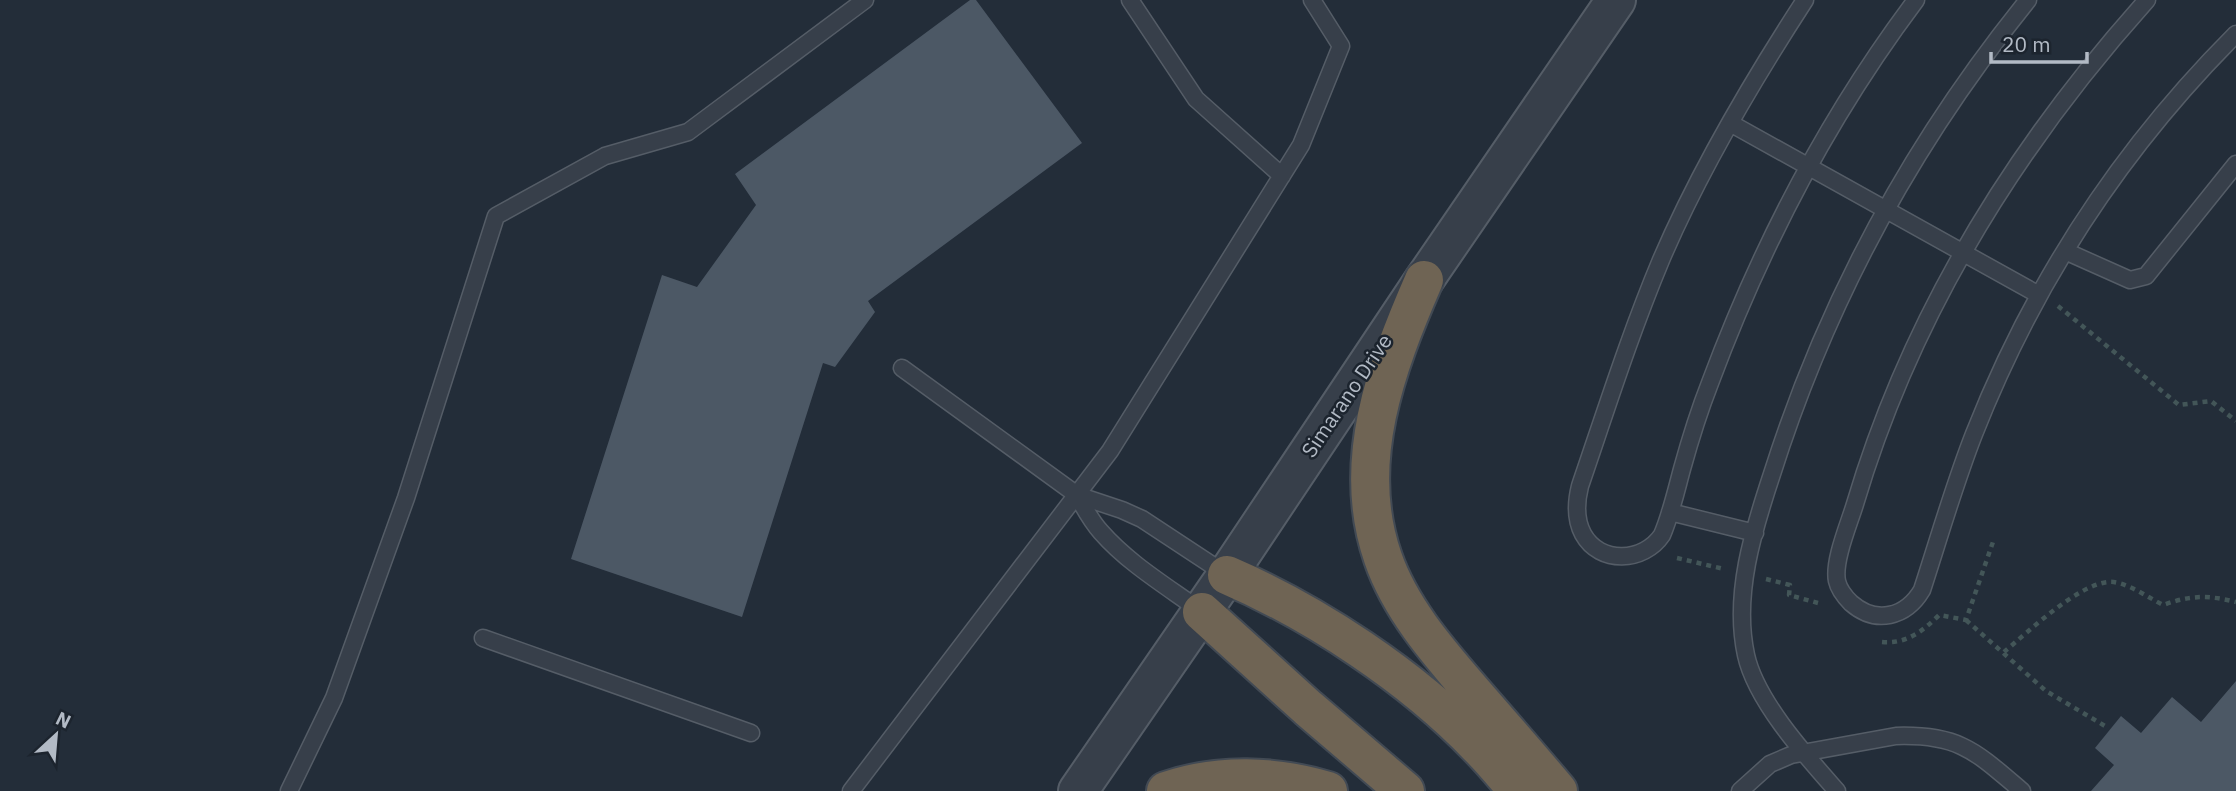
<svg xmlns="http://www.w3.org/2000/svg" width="2236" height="791" viewBox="0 0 2236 791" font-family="'IBM Plex Sans',sans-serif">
<rect width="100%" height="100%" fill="#232d39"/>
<path fill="#4c5865" d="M970,0h6l106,143 -214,158 7,11 -40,55 -12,-4 -81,254 -171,-58 91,-284 35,12 59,-82 -21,-31z
M2236,681v110h-145l23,-26 -19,-17 26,-32 20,17 31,-36 29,25z"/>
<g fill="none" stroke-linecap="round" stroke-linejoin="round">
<g stroke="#555d67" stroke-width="19">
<path id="service" d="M1130,0l66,99 86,77
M1805,0c-54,83 -105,169 -144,260 -31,74 -55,150 -81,226 -4,16 -5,33 3,48 17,31 61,28 79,1 9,-21 14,-44 20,-66 8,-29 17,-58 28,-86 51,-137 118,-266 206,-383
M2147,0c-131,146 -236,315 -292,504 -6,20 -22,57 -18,77 2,9 8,16 14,22 25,22 55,14 71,-13 17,-52 32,-105 52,-156 59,-150 148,-286 262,-400
M1730,123l309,172
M2065,251l65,29 16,-4 90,-112
M902,368l175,127 45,15 20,9 85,56
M1077,495c7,13 14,26 24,37 28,32 67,55 101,80
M1670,512l85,21
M483,638l268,95
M289,791l45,-93 72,-200 90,-282 109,-60 83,-24 177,-132
M851,791l259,-340 191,-306 40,-99 -29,-46
M1740,791l30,-27 21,-9 105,-19c64,-2 80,16 126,55
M1837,791c-31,-35 -81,-90 -91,-136 -13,-60 7,-124 26,-181 55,-174 141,-332 256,-474"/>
</g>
<g stroke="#555d67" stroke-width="42">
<path id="tertiary" d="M1078,791l149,-216 197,-295 192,-280"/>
</g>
<g stroke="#424a54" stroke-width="42">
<path id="motorway" d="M1424,280c-38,87 -74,183 -41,278 18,53 59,98 95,140 27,31 54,62 80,93
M1227,575c88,38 185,102 252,172 14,14 26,29 39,44
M1202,612l106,96 97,83
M1166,791c52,-18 109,-16 162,0"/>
</g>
<path stroke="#435658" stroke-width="4.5" stroke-dasharray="5 5" stroke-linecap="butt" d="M2058,306l121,99 32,-4 25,20
M1677,558l47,11
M1766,579l24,6 -1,10 29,8
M1966,620l80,71 59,35
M1882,642c24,2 40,-10 57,-27l27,5 28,-81
M2004,652c24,-20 73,-67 104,-70 16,-2 41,16 55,23 28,-10 45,-10 73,-3"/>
<use href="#service" stroke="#373f4a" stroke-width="16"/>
<use href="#tertiary" stroke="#373f4a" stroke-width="38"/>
<use href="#motorway" stroke="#6f6454" stroke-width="38"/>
</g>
<g text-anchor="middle" stroke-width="5" stroke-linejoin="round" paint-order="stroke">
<g font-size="21" fill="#b2bac5" stroke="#1c242e">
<text transform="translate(1347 396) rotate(-56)" y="7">Simarano Drive</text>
</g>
</g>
<g transform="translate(56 735) rotate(26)" stroke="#1c242e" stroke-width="5" paint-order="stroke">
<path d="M0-5L12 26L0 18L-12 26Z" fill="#b2bac5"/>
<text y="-10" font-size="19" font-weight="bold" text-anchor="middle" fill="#b2bac5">N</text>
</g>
<path d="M1991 52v10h96v-10" fill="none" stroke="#b2bac5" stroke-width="3.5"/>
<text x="2002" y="52" font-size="21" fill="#b2bac5" stroke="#1c242e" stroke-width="5" paint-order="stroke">20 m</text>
</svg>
